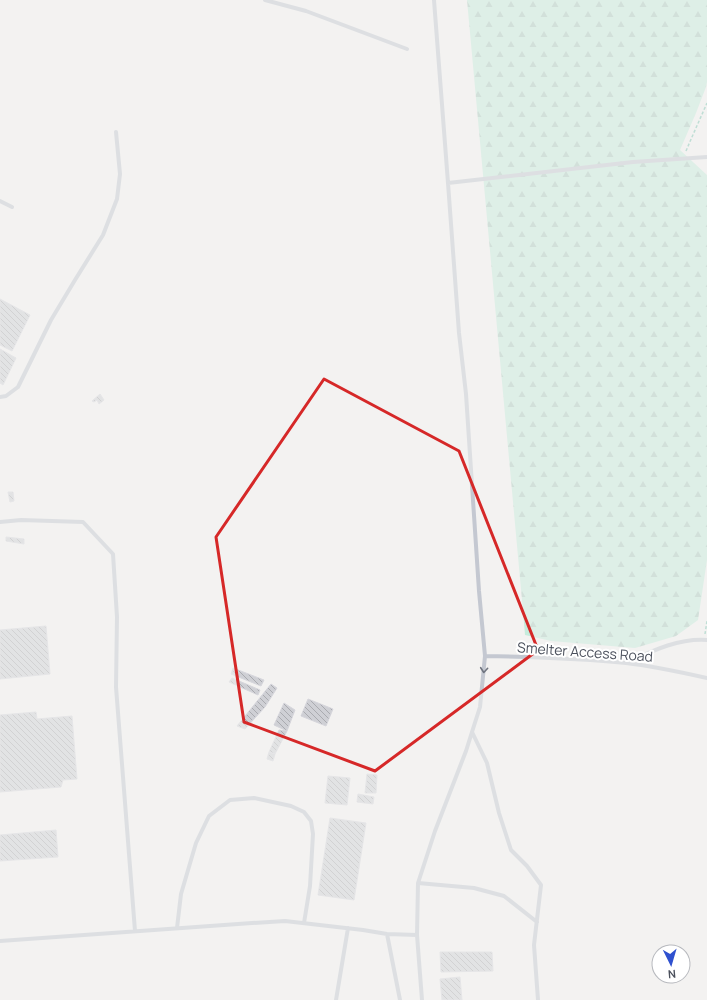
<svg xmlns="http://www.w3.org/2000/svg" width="707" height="1000" viewBox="0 0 707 1000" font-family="Manrope,sans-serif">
<defs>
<pattern id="forest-firs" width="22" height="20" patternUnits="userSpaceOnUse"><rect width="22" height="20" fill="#c6ebdc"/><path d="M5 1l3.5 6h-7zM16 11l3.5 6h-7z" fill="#accbbf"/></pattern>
<pattern id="building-back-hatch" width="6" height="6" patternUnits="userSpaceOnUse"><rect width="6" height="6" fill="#cfd0d5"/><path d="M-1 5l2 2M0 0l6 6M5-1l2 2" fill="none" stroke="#aaabb0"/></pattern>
</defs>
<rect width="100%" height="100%" fill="#f3f2f1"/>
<path fill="url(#forest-firs)" d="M467,0h240v82l-1,5 -10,26 -16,37 27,25v385l-9,60 -22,16 -41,12 -84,-7 -26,-6 -2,-24z"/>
<path fill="url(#building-back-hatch)" stroke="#d6d6dc" d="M0,299l30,16 -18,36 -12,-6z
M0,349l16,9 -13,27 -3,-2z
M100,394l4,6 -5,4 -2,-4 -3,2 -2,-1z
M8,492h5l1,9 -4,1z
M6,537l18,2v5l-18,-3z
M46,626l4,48 -50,5v-49z
M233,668l31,12 -3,6 -30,-12z
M232,678l28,12 -2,5 -29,-13z
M271,684l6,4 -12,19 -20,22 -8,-3z
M308,699l25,10 -7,17 -25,-10z
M284,703l11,7 -8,21 -13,-6z
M36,712l1,7 35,-3 5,63 -14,1 -2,7 -61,5v-77z
M279,730l8,1 -12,23 -6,-2z
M269,752l6,2 -2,7 -6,-2z
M367,774l10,1 -1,18h-11z
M328,776l22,2 -3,27 -22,-2z
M358,794l16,3 -1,7 -16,-2z
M330,818l36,5 -12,77 -36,-5z
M56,830l2,27 -58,4v-26z
M440,952h52l1,19 -52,1z
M460,977l2,23h-20l-2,-21z"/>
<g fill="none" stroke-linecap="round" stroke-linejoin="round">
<path stroke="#82c5b3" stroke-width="1.5" stroke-dasharray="3 2" stroke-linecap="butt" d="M686,151l6,-14 15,-34
M705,634l2,-13"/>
<path stroke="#c4c8d1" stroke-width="4" d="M265,0l41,11 101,38
M448,183l185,-21 74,-5
M0,201l12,6
M0,397l6,-1 12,-9 33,-67 24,-40 28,-45 14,-36 3,-25 -4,-42
M0,522l21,-2 62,2 30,32 4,63 -1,70 19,244
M485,656c47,1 94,2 141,7 27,3 54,9 81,15
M626,663c26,-12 52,-25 81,-23
M472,732l15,31 12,50 12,37 16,16 14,19 -7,60 4,55
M418,883l56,5 30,8 33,26
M177,928l4,-34 15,-51 13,-27 21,-16 24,-2 37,8 13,6 7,9 2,13 -3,52 -6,37
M387,934l13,66
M0,941l252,-18 33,-2 78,9 24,4 30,1
M336,1000l12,-72
M422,1000l-5,-65 1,-52 17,-52 31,-80 6,-19 8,-25 5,-51 -6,-65 -13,-197 -7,-61 -11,-150 -14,-183"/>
</g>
<defs><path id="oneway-chevron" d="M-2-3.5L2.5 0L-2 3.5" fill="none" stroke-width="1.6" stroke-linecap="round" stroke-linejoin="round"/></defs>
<use stroke="#6f747f" href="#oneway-chevron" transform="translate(484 670) rotate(95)"/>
<path d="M0 0H707V1000H0ZM324,379l135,72 79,199 -163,121 -131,-49 -28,-185z" fill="#f3f2f1" fill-opacity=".55" fill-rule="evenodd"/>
<path fill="none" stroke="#d62828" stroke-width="3" stroke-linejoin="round" d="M324,379l135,72 79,199 -163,121 -131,-49 -28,-185z"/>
<g text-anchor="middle" stroke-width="4" stroke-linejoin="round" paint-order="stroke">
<g font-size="14" fill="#4b505c" stroke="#fff">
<text transform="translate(585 652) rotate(4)" y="5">Smelter Access Road</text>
</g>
</g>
<g transform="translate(671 964) rotate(175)"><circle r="19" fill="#ffffff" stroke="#b7b9be"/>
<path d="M0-3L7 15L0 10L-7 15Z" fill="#2f51cf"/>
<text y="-6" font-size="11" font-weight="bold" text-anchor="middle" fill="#4b505c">N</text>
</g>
</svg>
